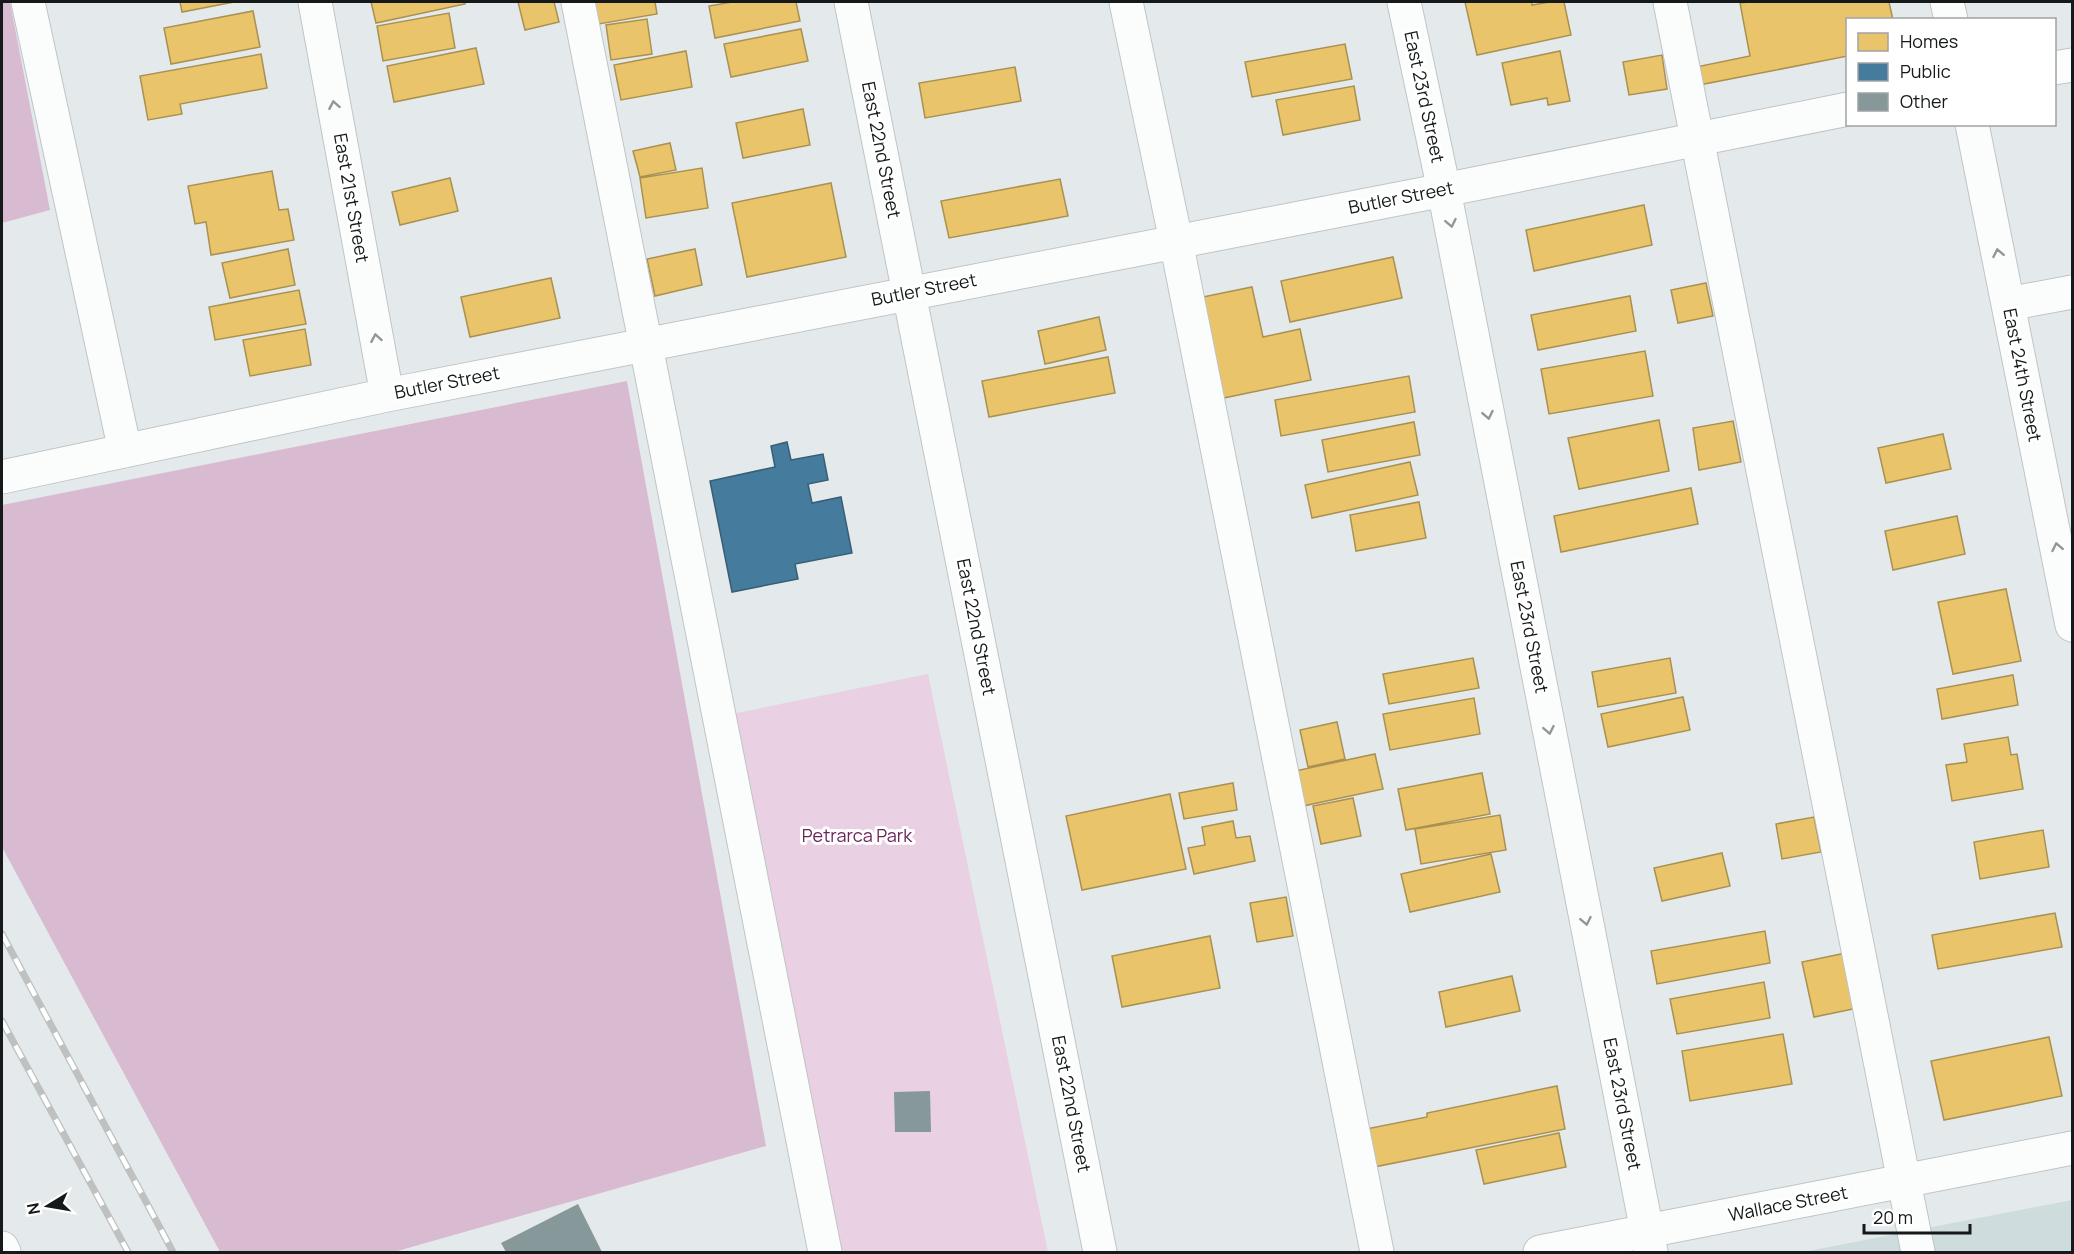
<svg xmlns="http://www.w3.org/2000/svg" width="2074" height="1254" viewBox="0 0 2074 1254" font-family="Manrope,sans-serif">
<rect width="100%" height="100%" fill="#e4eaeb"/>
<path fill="#cedcdd" d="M2072,1200v52h-269z"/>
<path fill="#e9d0e3" d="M928,674l120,578h-210l-111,-537z"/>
<path fill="#d9bbd1" d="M2,2h8l40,208 -48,13z
M627,381l139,765 -372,106h-174l-218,-405v-342z"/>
<path fill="#e9c46a" stroke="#a99152" stroke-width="1.5" d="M180,2h54l-52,10z
M371,2h94v2l-89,19z
M518,2h36l5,20 -34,8z
M590,2h65l2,12 -64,11z
M732,2h64l4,19 -85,17 -6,-32z
M1465,2h67v3l18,-3h14l7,33 -94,20z
M1749,2h140l4,18h-45v36l-149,29 -3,-18 54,-11 -10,-53z
M253,11l7,36 -89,17 -7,-36z
M449,13l6,35 -72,13 -6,-35z
M647,19l5,35 -41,6 -5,-35z
M801,29l7,32 -77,16 -7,-33z
M1345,44l7,35 -100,18 -7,-35z
M476,48l8,36 -90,18 -7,-36z
M686,51l6,36 -71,13 -7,-35z
M1560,51l10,50 -22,4 -1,-7 -36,7 -9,-42z
M261,54l6,34 -87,16 2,10 -34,6 -8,-44z
M1662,55l5,34 -38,6 -6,-33z
M1015,67l6,34 -96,17 -6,-35z
M1354,86l6,34 -77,15 -7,-35z
M803,109l7,36 -67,13 -7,-35z
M670,143l6,27 -36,7 -7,-26z
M702,168l6,40 -62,10 -6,-40z
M272,171l7,39 9,-1 6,31 -83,15 -5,-33 -11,2 -7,-38z
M450,178l8,33 -58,14 -8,-33z
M1060,179l8,37 -119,22 -8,-37z
M831,183l15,74 -99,20 -15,-74z
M1644,205l8,40 -118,26 -8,-41z
M288,249l7,36 -65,13 -8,-35z
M695,249l7,36 -47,11 -8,-37z
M1393,257l9,41 -112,24 -9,-41z
M551,278l9,40 -90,19 -9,-40z
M1706,283l7,33 -35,7 -7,-33z
M1252,287l11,50 37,-8 11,51 -97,20 -21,-101z
M299,290l7,34 -91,16 -6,-33z
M1630,296l6,35 -98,19 -7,-35z
M1099,317l7,33 -61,14 -7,-33z
M305,329l6,36 -61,11 -7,-36z
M1645,351l8,45 -104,18 -8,-45z
M1108,357l7,36 -126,24 -7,-36z
M1409,376l6,36 -134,24 -6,-36z
M1659,420l10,51 -90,18 -11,-51z
M1733,421l8,41 -42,8 -6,-42z
M1414,422l6,33 -92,17 -6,-32z
M1943,434l8,35 -65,14 -8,-35z
M1410,462l8,33 -106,23 -7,-33z
M1691,488l7,36 -137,28 -7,-36z
M1419,502l7,36 -70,13 -6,-36z
M1957,516l8,38 -72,16 -8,-39z
M2006,589l15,72 -68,13 -15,-72z
M1473,658l6,30 -90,16 -6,-30z
M1670,658l6,35 -78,14 -6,-35z
M2013,675l5,30 -76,14 -5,-30z
M1683,697l7,33 -82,17 -7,-33z
M1474,698l6,36 -90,16 -7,-36z
M1337,722l8,37 -37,8 -8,-37z
M2008,737l3,18 6,-1 6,35 -71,12 -6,-36 21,-3 -3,-18z
M1375,754l8,35 -80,17 -8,-35z
M1482,773l8,41 -84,16 -8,-41z
M1233,783l4,27 -53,9 -5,-26z
M1170,794l16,75 -104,21 -16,-74z
M1353,798l8,38 -40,8 -8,-38z
M1500,815l6,35 -85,14 -6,-35z
M1814,817l7,35 -39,7 -6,-35z
M1233,821l3,17 14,-2 5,25 -61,13 -6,-26 17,-3 -3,-18z
M2043,830l6,37 -69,12 -6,-37z
M1722,853l8,33 -68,15 -8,-33z
M1491,854l9,38 -90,20 -9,-38z
M1286,897l7,39 -36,6 -7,-39z
M2055,913l7,34 -124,22 -6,-34z
M1765,931l5,32 -113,21 -6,-33z
M1210,936l10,52 -98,19 -10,-51z
M1846,953l12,55 -44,9 -12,-55z
M1512,976l8,35 -74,16 -7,-35z
M1764,982l6,36 -93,16 -7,-35z
M1783,1034l9,50 -102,17 -8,-50z
M2049,1037l13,59 -118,24 -13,-59z
M1557,1086l8,43 -191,38 -8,-38 61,-12v-4z
M1559,1133l7,34 -82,17 -8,-34z"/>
<path fill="#457b9d" stroke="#375e75" stroke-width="1.5" d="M787,442l4,18 32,-6 5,26 -20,4 4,19 29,-6 11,56 -57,11 3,15 -66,13 -22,-111 65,-14 -4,-21z"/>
<path fill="#86989a" d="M930,1091l1,41h-36l-1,-40z
M578,1204l24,48h-96l-5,-9z"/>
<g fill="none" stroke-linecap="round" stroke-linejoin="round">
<g stroke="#c0c4c5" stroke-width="35">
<path id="minor" d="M28,2l97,449
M315,2l72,393
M578,2l247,1250
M851,2l249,1250
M1126,2l50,239 201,1011
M1404,2l40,188 207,1062
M1670,2l248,1250
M1947,2l4,18
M2054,68l18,-3
M1972,124l100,501
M2008,304l64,-12
M2,477l385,-82 1057,-205 404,-81
M2,1248l2,4
M1540,1252l532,-104"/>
</g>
<use href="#minor" stroke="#fbfcfc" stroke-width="33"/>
<g stroke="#bfc0c0" stroke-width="7">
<path id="rail" d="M2,934l171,318
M2,1021l126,231"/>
</g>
<use href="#rail" stroke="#fff" stroke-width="4.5" stroke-dasharray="14" stroke-linecap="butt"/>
</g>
<defs><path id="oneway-chevron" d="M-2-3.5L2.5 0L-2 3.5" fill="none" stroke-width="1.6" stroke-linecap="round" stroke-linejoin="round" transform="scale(1.5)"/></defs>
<g stroke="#949696">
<use href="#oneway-chevron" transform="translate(334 105) rotate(-100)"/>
<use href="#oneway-chevron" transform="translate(1451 223) rotate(79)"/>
<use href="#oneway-chevron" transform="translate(1998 253) rotate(-101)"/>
<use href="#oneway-chevron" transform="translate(376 338) rotate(-100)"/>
<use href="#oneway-chevron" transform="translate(1488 415) rotate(79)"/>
<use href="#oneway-chevron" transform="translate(2057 547) rotate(-101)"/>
<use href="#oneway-chevron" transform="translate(1549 730) rotate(79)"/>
<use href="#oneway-chevron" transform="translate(1586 921) rotate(79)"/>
</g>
<g text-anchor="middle" stroke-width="6" stroke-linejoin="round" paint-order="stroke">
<g font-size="18" fill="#151919" stroke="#fff">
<text transform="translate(1424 97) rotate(78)" y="6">East 23rd Street</text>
<text transform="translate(881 150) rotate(79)" y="6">East 22nd Street</text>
<text transform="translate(351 198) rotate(80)" y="6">East 21st Street</text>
<text transform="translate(1401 198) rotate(-11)" y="6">Butler Street</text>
<text transform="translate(924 290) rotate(-11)" y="6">Butler Street</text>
<text transform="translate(2022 375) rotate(79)" y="6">East 24th Street</text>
<text transform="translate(447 383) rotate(-11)" y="6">Butler Street</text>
<text transform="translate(976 627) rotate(79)" y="6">East 22nd Street</text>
<text transform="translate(1529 627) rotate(79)" y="6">East 23rd Street</text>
<text transform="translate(1071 1104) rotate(79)" y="6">East 22nd Street</text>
<text transform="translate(1622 1104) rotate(79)" y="6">East 23rd Street</text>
<text transform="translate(1788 1204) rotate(-11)" y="6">Wallace Street</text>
</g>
<g font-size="18" fill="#6b2559" stroke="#fff">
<text x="857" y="842">Petrarca Park</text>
</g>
</g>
<rect width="2074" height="1254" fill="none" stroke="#151919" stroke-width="6"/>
<rect x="1846" y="18" width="210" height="108" fill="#ffffff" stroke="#a1a3a3" stroke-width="1.5"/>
<rect x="1858" y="33" width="30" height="18" fill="#e9c46a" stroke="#a1a3a3" stroke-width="1.5"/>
<text x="1900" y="48" font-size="18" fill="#151919">Homes</text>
<rect x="1858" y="63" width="30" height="18" fill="#457b9d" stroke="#a1a3a3" stroke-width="1.5"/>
<text x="1900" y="78" font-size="18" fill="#151919">Public</text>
<rect x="1858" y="93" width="30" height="18" fill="#86989a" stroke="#a1a3a3" stroke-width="1.5"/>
<text x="1900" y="108" font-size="18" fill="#151919">Other</text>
<g transform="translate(48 1206) rotate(259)" stroke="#ffffff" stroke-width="4.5" paint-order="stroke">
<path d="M0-4.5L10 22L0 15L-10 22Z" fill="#151919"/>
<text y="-9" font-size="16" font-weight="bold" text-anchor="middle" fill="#151919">N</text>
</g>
<path d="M1864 1224v9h106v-9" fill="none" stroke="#151919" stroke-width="3"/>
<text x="1873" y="1224" font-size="18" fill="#151919" stroke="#ffffff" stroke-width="4.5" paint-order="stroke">20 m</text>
</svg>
